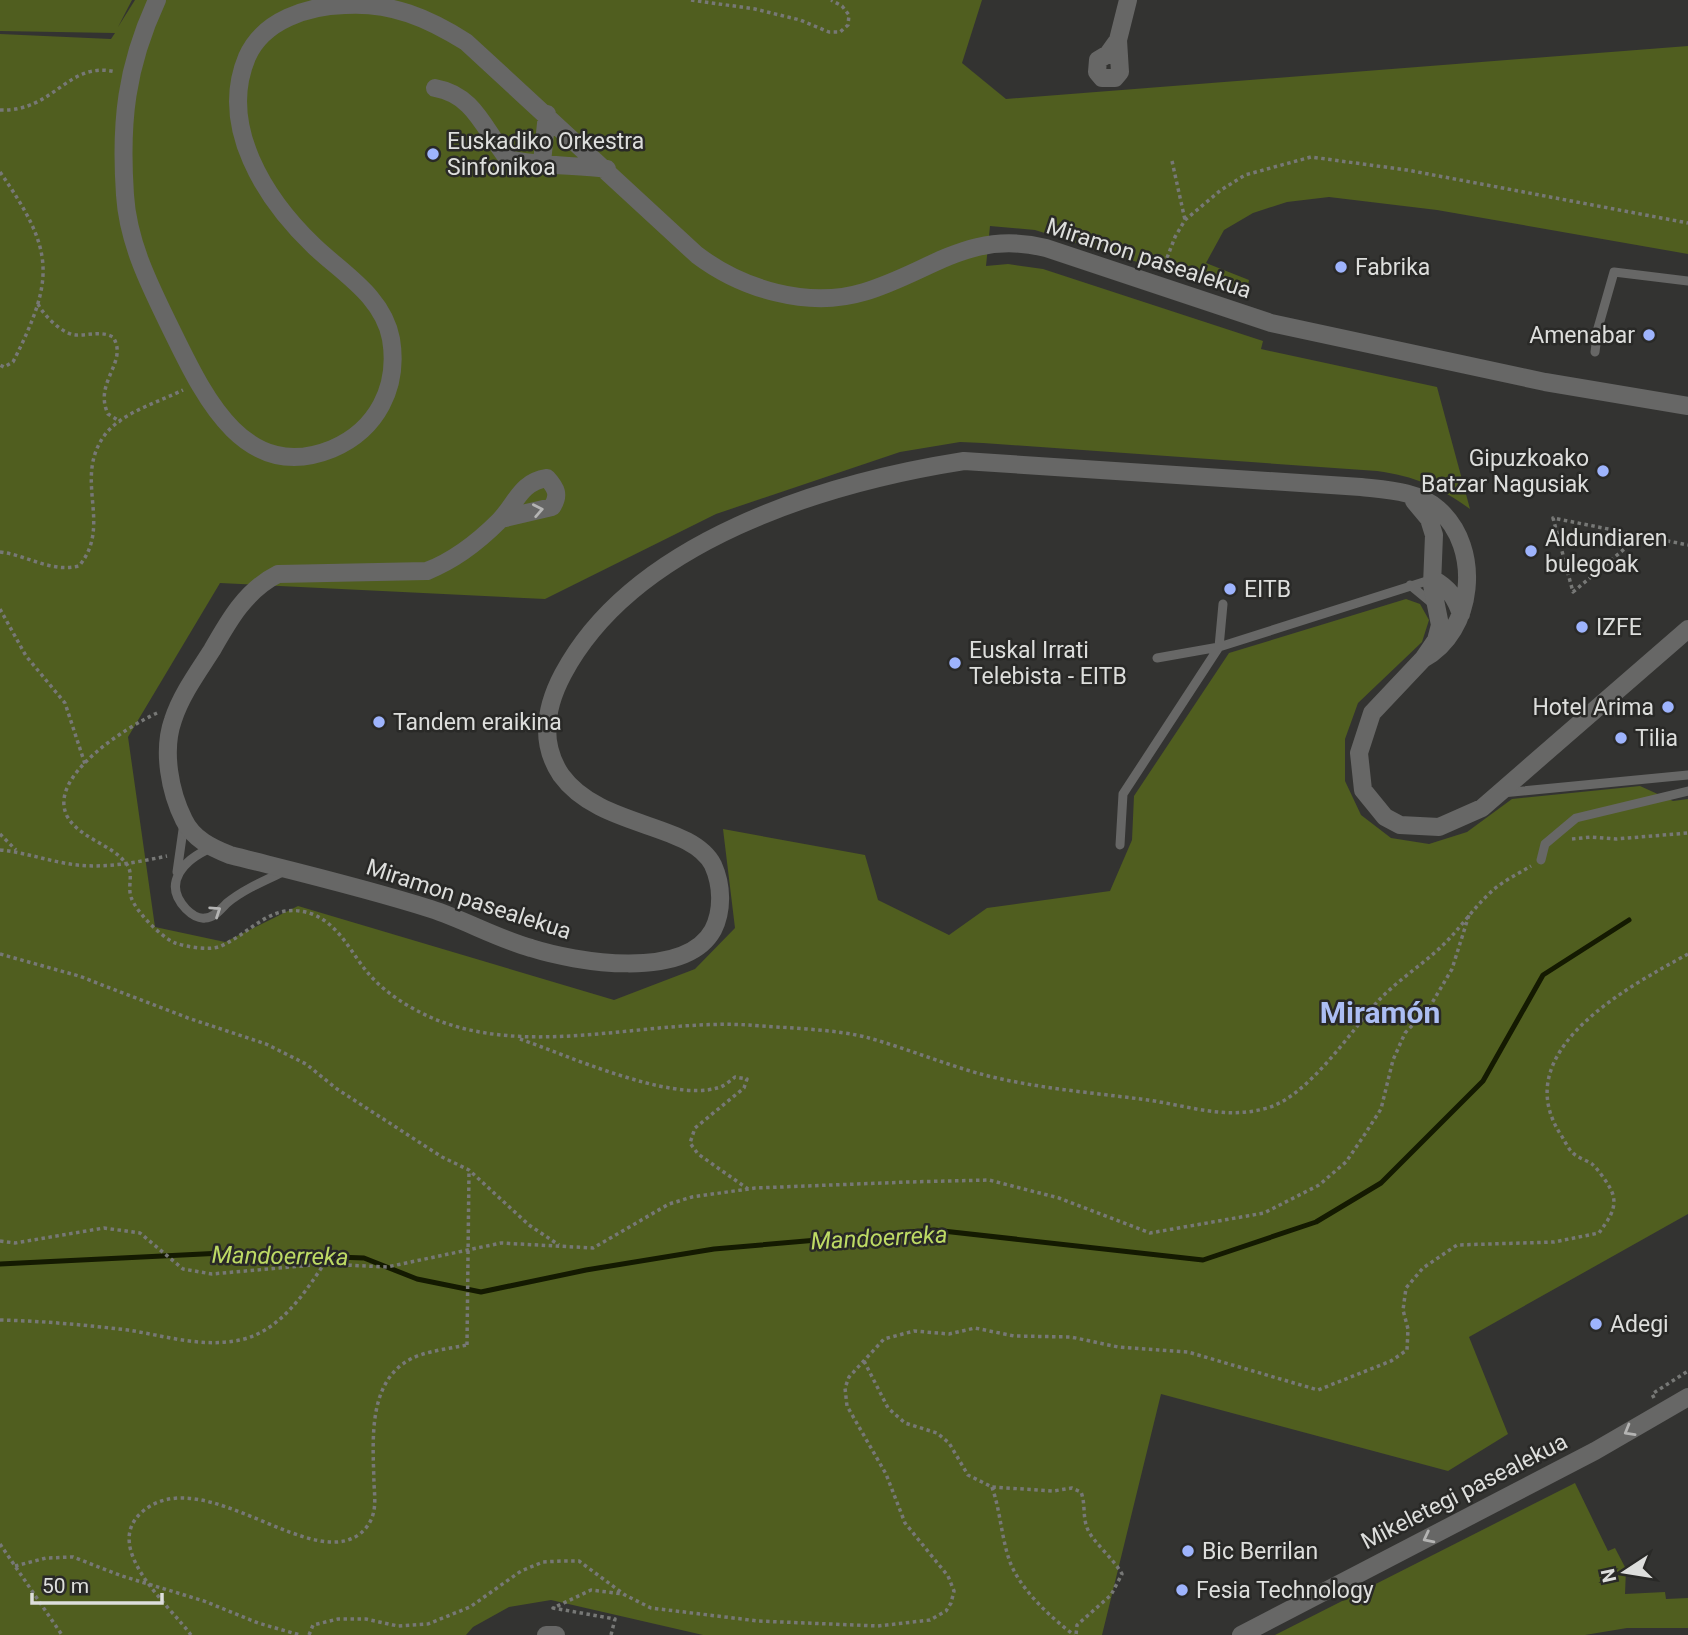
<svg xmlns="http://www.w3.org/2000/svg" width="1688" height="1635" viewBox="0 0 1688 1635" font-family="Roboto,sans-serif">
<rect width="100%" height="100%" fill="#333331"/>
<path fill="#505e1f" d="M0,0h132l-14,27 17,-27h847l-20,63 44,36 682,-53v208l-251,-44 -108,-13 -42,5 -34,11 -29,17 -18,33 43,17 -3,16 -211,-66 -45,-4 -4,40 22,-2 35,5 220,72 -2,8 176,38 33,122c-30,-22 -56,-33 -93,-38l-394,-28 -23,-1 -60,10 -184,62 -171,85 -325,-16 -92,154 27,190 70,15 73,-36 316,94 81,-31 40,-41 -12,-99 142,26 13,45 71,35 38,-27 123,-17 22,-51 2,-44 95,-143 177,-54 14,5 9,16 -7,22 -64,61 -13,36v42l16,34 30,23 38,6 38,-12 45,-33 128,-13 33,15 15,-2v415l-219,123 39,97 -60,37 -287,-77 -59,241h-399l-152,-35 -42,7 -36,20 -7,8h-466v-1601l111,5 4,-6 -115,-2z
M1575,1483l33,68 7,-3 11,21 -1,25 40,-2 1,7 22,-1v30h-61l-42,7h-310z"/>
<g fill="none" stroke-linecap="round" stroke-linejoin="round">
<path stroke="#141a01" stroke-width="5" d="M0,1264l223,-11 141,5 53,21 64,13 105,-22 128,-21 220,-19 269,30 113,-38 65,-39 102,-102 60,-106 86,-55"/>
<path stroke="#777876" stroke-width="3.5" stroke-dasharray="3.5 3.5" stroke-linecap="butt" d="M691,0l64,9 45,11 29,12h11l8,-7 1,-10 -7,-9 -11,-6
M0,110c55,2 67,-50 116,-38
M1172,161l13,59
M0,172c54,78 56,105 13,190l-9,5 -4,-2
M1162,271l13,-34 10,-17 36,-30 24,-15 66,-18 96,13 281,53
M38,304c6,12 26,32 40,31 12,0 24,-4 35,2 16,25 -20,45 -5,77l13,8
M1640,536l-67,56 -20,-74 135,27
M0,552c27,3 51,21 79,14 34,-41 -6,-86 25,-130 16,-23 55,-34 79,-46
M0,609l26,47 39,47 20,61
M157,713c-30,14 -110,63 -90,103 12,22 42,27 58,46 10,11 2,22 6,35 5,15 30,40 44,46 13,4 34,8 46,3 32,-14 51,-46 91,-32 27,10 39,39 56,59 18,22 51,41 77,50 96,33 205,-4 304,2 34,3 89,4 120,13 47,13 93,34 142,43 45,9 92,13 137,19 41,6 78,20 119,8 42,-12 83,-76 112,-108 19,-20 43,-35 63,-54 18,-17 31,-38 50,-55 11,-10 26,-17 39,-25
M0,834l16,16
M1572,839l19,-2 25,2 72,-6
M0,850c22,2 42,9 64,13 35,7 69,0 103,-7
M0,954l79,22 109,42 78,26 40,20 31,25 105,68 27,13 60,55 30,20
M520,1039c46,16 150,63 197,49 6,-1 13,-7 18,-11l12,2 -3,9 -49,40 -5,15 8,11 50,35
M0,1241l15,2 89,-15 36,5 43,36 29,5 112,-10 63,3 114,-24 92,5 76,-44 23,-7 63,-9 153,-6 81,-2 70,18 91,35 114,-20 55,-28 27,-23 19,-28 16,-25 12,-49 12,-27 24,-25 23,-39 17,-54
M0,1320c43,1 85,5 128,10 38,6 77,19 116,9 37,-10 60,-45 80,-75
M864,1361l24,47 17,15 32,10 12,10 19,32 24,12 61,4 19,-3 9,4c5,13 1,25 7,38 6,13 25,28 34,44l-11,21 -34,30 -1,10
M1654,1398l-2,-4 36,-23
M992,1487c8,23 9,46 16,69 9,31 41,60 66,79
M0,1544l62,91
M15,1566l31,-8 27,-1 49,19 82,25 54,22 42,12
M191,1635c-22,-30 -90,-87 -49,-123 62,-54 176,69 223,17 12,-14 10,-28 9,-45 -1,-45 -8,-110 46,-129 15,-5 32,-7 47,-10
M309,1635l4,-10 25,-6h28l32,7 30,-2 42,-17 51,-36 22,-9 18,-1h18l46,34 26,13 107,13 120,5 52,-6 16,-9 5,-8 3,-12 -6,-15 -43,-53 -19,-49 -39,-68 -2,-18 4,-11 35,-38 30,-8 35,3 26,-6 39,8 57,1 47,10 70,5 130,38 73,-29 16,-11 1,-21 -5,-19 3,-22 17,-20 34,-23 97,-3 45,-9c8,-12 18,-23 14,-38 -2,-8 -15,-26 -21,-31 -6,-4 -14,-6 -19,-11 -5,-4 -8,-12 -12,-18 -55,-84 67,-148 127,-181
M611,1635l4,-16 -62,-11 38,-18 32,4"/>
<path stroke="#676766" stroke-width="9" d="M1595,352l3,-24 16,-56 74,9
M1410,585l23,19
M1157,658l62,-11 214,-68
M1502,793l186,-18
M1120,845l3,-51 96,-147 4,-43
M211,848c-26,11 -50,35 -25,61 5,5 12,10 19,9 9,0 16,-9 22,-15 17,-14 39,-23 58,-32
M1541,860l4,-16 31,-26 112,-27
M177,872l7,-49"/>
<path stroke="#676766" stroke-width="18" d="M157,0c-31,67 -37,122 -32,195 3,48 25,91 46,134 31,63 72,156 161,120 45,-19 67,-62 59,-110 -8,-43 -49,-66 -77,-93 -49,-47 -96,-120 -67,-189 16,-37 61,-51 98,-52 46,-3 83,13 121,37l231,213c45,34 111,54 167,37 67,-20 105,-63 182,-44l225,75 274,59 143,24
M1118,40l-10,14 -10,6 -1,12 5,6h13l5,-6 -2,-32 10,-40
M435,88c40,7 49,42 73,71 31,7 66,6 99,10
M542,162l5,-48
M1414,501l15,18 5,16 -2,50 8,40 -4,15 -13,19 -51,54 -13,40 4,37 22,27 15,8 39,2 43,-19 206,-179
M501,519l51,-12c8,-12 4,-19 -5,-29 -27,4 -31,26 -48,43 -21,21 -44,39 -72,50l-149,3c-32,16 -49,46 -66,76 -14,22 -31,45 -39,70 -11,31 -3,72 11,100 9,19 28,28 46,35 67,17 135,33 201,54 34,11 65,29 100,39 44,14 154,33 182,-18 10,-20 9,-45 0,-65 -22,-43 -113,-36 -152,-90 -22,-33 -15,-69 2,-101 71,-133 261,-191 401,-213l397,26c26,3 57,4 77,22 45,39 36,123 -15,150
M1433,579c16,9 22,18 28,35
M546,1635h10
M1241,1635l354,-184 93,-54"/>
<path stroke="#777876" stroke-width="3.5" stroke-dasharray="3.5 3.5" stroke-linecap="butt" d="M467,1345l2,-175"/>
</g>
<defs><path id="oneway-chevron" d="M-2-3.5L2.5 0L-2 3.5" fill="none" stroke-width="1.6" stroke-linecap="round" stroke-linejoin="round" transform="scale(1.75)"/></defs>
<g stroke="#b4b4b3">
<use href="#oneway-chevron" transform="translate(538 510) rotate(-11)"/>
<use href="#oneway-chevron" transform="translate(216 911) rotate(-34)"/>
<use href="#oneway-chevron" transform="translate(1629 1431) rotate(150)"/>
<use href="#oneway-chevron" transform="translate(1428 1538) rotate(153)"/>
</g>
<g fill="#9eb4fd" stroke="#292927" stroke-width="2.5">
<circle cx="433" cy="154" r="7"/>
<circle cx="1341" cy="267" r="7"/>
<circle cx="1649" cy="335" r="7"/>
<circle cx="1603" cy="471" r="7"/>
<circle cx="1531" cy="551" r="7"/>
<circle cx="1230" cy="589" r="7"/>
<circle cx="1582" cy="627" r="7"/>
<circle cx="955" cy="663" r="7"/>
<circle cx="1668" cy="707" r="7"/>
<circle cx="379" cy="722" r="7"/>
<circle cx="1621" cy="738" r="7"/>
<circle cx="1596" cy="1324" r="7"/>
<circle cx="1188" cy="1551" r="7"/>
<circle cx="1182" cy="1590" r="7"/>
</g>
<g text-anchor="middle" stroke-width="5" stroke-linejoin="round" paint-order="stroke">
<g font-size="23" fill="#dddedc" stroke="#292927" text-anchor="start">
<text x="447" y="149">Euskadiko Orkestra<tspan x="447" dy="26">Sinfonikoa</tspan></text>
<text x="1355" y="275">Fabrika</text>
<text x="1635" y="343" text-anchor="end">Amenabar</text>
<text x="1589" y="466" text-anchor="end">Gipuzkoako<tspan x="1589" dy="26">Batzar Nagusiak</tspan></text>
<text x="1545" y="546">Aldundiaren<tspan x="1545" dy="26">bulegoak</tspan></text>
<text x="1244" y="597">EITB</text>
<text x="1596" y="635">IZFE</text>
<text x="969" y="658">Euskal Irrati<tspan x="969" dy="26">Telebista - EITB</tspan></text>
<text x="1654" y="715" text-anchor="end">Hotel Arima</text>
<text x="393" y="730">Tandem eraikina</text>
<text x="1635" y="746">Tilia</text>
<text x="1610" y="1332">Adegi</text>
<text x="1202" y="1559">Bic Berrilan</text>
<text x="1196" y="1598">Fesia Technology</text>
</g>
<g font-size="23" fill="#dddedc" stroke="#292927">
<text transform="translate(1149 258) rotate(18)" y="8">Miramon pasealekua</text>
<text transform="translate(469 899) rotate(18)" y="8">Miramon pasealekua</text>
<text transform="translate(1464 1491) rotate(-27)" y="8">Mikeletegi pasealekua</text>
</g>
<g font-size="24" font-style="italic" fill="#bdda64" stroke="#292927">
<text transform="translate(879 1238) rotate(-3)" y="8">Mandoerreka</text>
<text transform="translate(280 1256) rotate(1)" y="8">Mandoerreka</text>
</g>
<g font-size="30" font-weight="bold" fill="#acbef4" stroke="#292927">
<text x="1380" y="1023">Miramón</text>
</g>
</g>
<g transform="translate(1625 1572) rotate(258)" stroke="#292927" stroke-width="5" paint-order="stroke">
<path d="M0-5L12 26L0 18L-12 26Z" fill="#dddedc"/>
<text y="-10" font-size="19" font-weight="bold" text-anchor="middle" fill="#dddedc">N</text>
</g>
<path d="M32 1593v10h130v-10" fill="none" stroke="#dddedc" stroke-width="3.5"/>
<text x="42" y="1593" font-size="21" fill="#dddedc" stroke="#292927" stroke-width="5" paint-order="stroke">50 m</text>
</svg>
